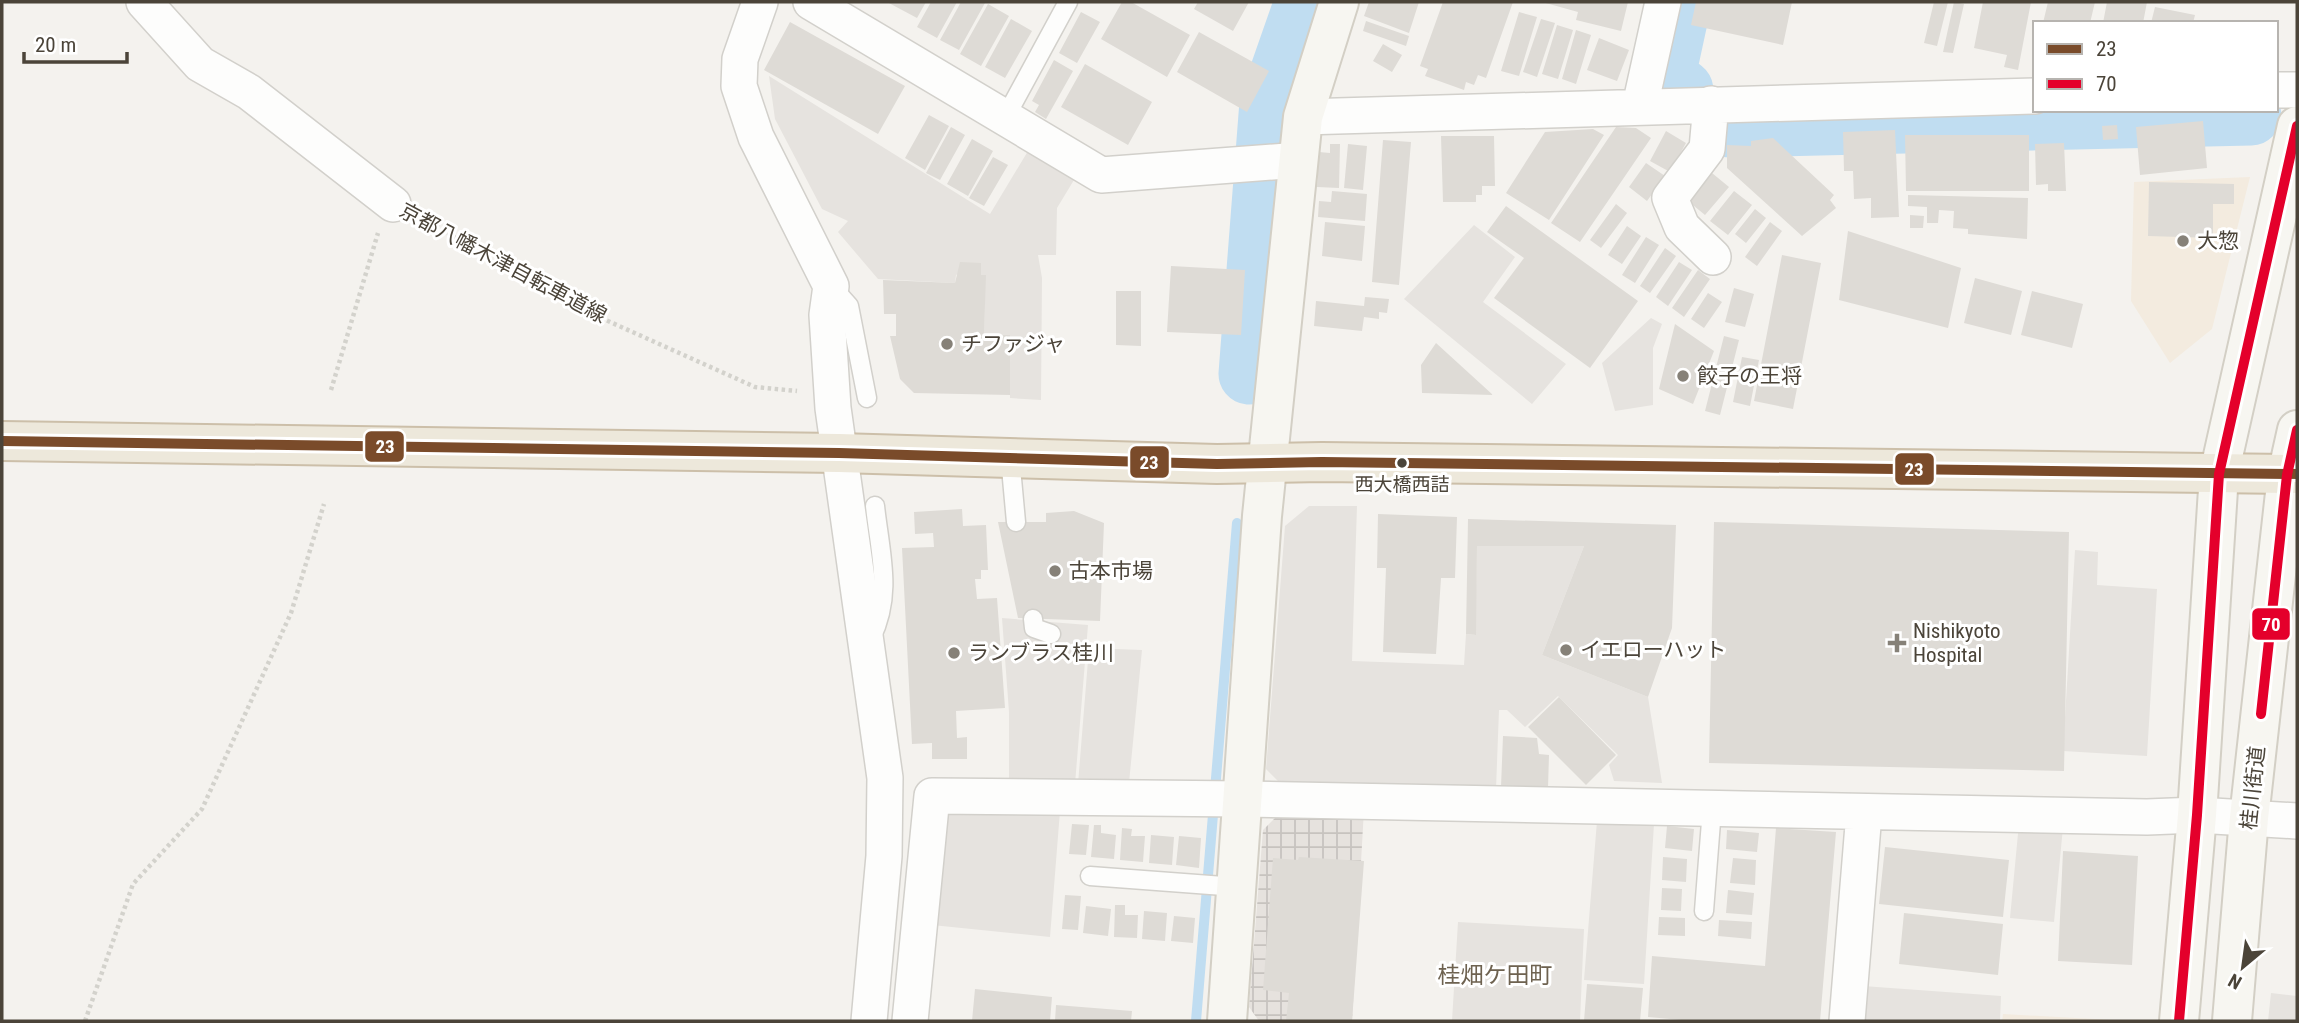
<svg xmlns="http://www.w3.org/2000/svg" width="2299" height="1023" viewBox="0 0 2299 1023" font-family="'Roboto Condensed','Noto Sans JP',sans-serif">
<defs>
<pattern id="industrial-grid" width="8" height="8" patternUnits="userSpaceOnUse" patternTransform="scale(1.75)"><rect width="8" height="8" fill="#e6e2de"/><path d="M0 4h8M4 0v8" fill="none" stroke="#c7c3bf"/></pattern>
</defs>
<rect width="100%" height="100%" fill="#f4f2ee"/>
<path fill="#f3ebdf" d="M2250,177l-38,152 -42,34 -39,-62 3,-119z
M2003,1014l128,7h-129z"/>
<path fill="url(#industrial-grid)" d="M1364,809l-12,212h-93l-10,-14 14,-177 18,-18z"/>
<path fill="#e6e3df" d="M769,76l221,138 41,-68 46,29 -20,33 -1,47h-18l4,23 -1,122 -31,-2v-63l-26,-1 1,-59h-4v-11l-25,11 -1,8 -77,-4 -40,-47 10,-11 -26,-12 -47,-90z
M1474,225l41,32 -32,45 83,62 -34,40 -128,-105z
M1651,318l11,6 -9,24v57l-38,6 -13,-48z
M1309,506h48l-5,155 112,4 2,-31 9,1 2,-89h107l-42,109 106,42 14,86 -48,-2 -5,-16 9,-10 -60,-59 -33,31 -18,-17h-8l-3,79 -215,-5 -15,-15 19,-243z
M2075,550l23,2 -1,33 60,4 -10,167 -84,-5z
M1002,618l86,7 -13,159 -66,-1v-71z
M1089,648l53,2 -13,133 -51,1z
M945,807l115,4 -10,126 -118,-12z
M1597,821l57,3 -10,160 -60,-4z
M2019,823l44,4 -9,95 -44,-4z
M1458,922l126,7 -4,92h-128z
M1863,986l138,10 -1,25h-139z
M2271,993l26,3v25h-29z"/>
<g fill="none" stroke-linecap="round" stroke-linejoin="round">
<path stroke="#c0ddf1" stroke-width="10" d="M1196,1021l41,-498"/>
<path stroke="#c0ddf1" stroke-width="61" d="M1681,2l-16,74 18,14
M1729,127l522,-12
M1249,374l21,-272 35,-100"/>
</g>
<path fill="#dedbd6" d="M887,2h39l-9,16z
M931,2h26l-20,36 -20,-11z
M961,2l24,1 -26,47 -19,-10z
M1122,2h9l59,33 -23,42 -66,-38z
M1198,2h51l-16,29 -39,-22z
M1369,2h50l-10,31 -45,-17z
M1443,2h70l-27,76 -8,-3 -4,10 -8,-3 -2,8 -39,-14 3,-7 -8,-3z
M1542,2h86l-7,29 -45,-11 2,-8z
M1696,2h96l-9,43 -92,-20z
M1934,2h14l-11,44 -13,-3z
M1954,2l10,2 -11,49 -10,-1z
M1983,2h48l-13,68 -14,-3 3,-12 -33,-7z
M2048,2h47l-5,21h-47z
M2107,2h40l-4,21h-40z
M988,4l21,12 -28,50 -21,-12z
M2155,7l40,8 -2,8h-42z
M1081,12l19,10 -23,41 -18,-10z
M1519,12l18,5 -18,59 -18,-5z
M1011,19l21,12 -27,47 -20,-11z
M1541,19l14,4 -18,54 -14,-5z
M1366,21l43,15 -3,10 -43,-15z
M790,22l115,64 -27,48 -114,-64z
M1557,25l16,5 -15,49 -16,-5z
M1576,30l15,5 -15,49 -14,-5z
M1199,32l70,39 -22,41 -70,-40z
M1599,38l30,12 -12,31 -30,-11z
M1383,44l19,11 -10,17 -19,-11z
M1054,60l19,11 -27,48 -11,-7 4,-7 -7,-4z
M1085,64l67,38 -24,43 -67,-38z
M929,115l20,11 -24,44 -20,-12z
M2203,121l4,47 -67,7 -4,-48z
M2117,125l1,14 -15,1 -1,-14z
M951,127l14,8 -25,45 -14,-7z
M1616,127l20,1 15,10 -71,104 -29,-19z
M1593,129l11,6 -55,85 -43,-27 39,-61z
M1895,130l4,87 -28,1v-20l-17,1 -1,-28h-9l-1,-39z
M1666,131l20,12 -16,29 -20,-11z
M1905,135h124v56h-123z
M1441,136h53l1,50h-13v9h-6v7h-33z
M1773,138l61,57 -4,5 6,8 -34,28 -75,-68v-23l24,1v-5z
M972,139l21,12 -25,45 -21,-12z
M1383,140l28,2 -12,143 -27,-3z
M2064,143l2,48h-18v-7l-12,1 -1,-41z
M1330,144h10l-1,44 -22,-1 2,-35 11,1z
M1348,144l19,2 -4,44 -19,-2z
M993,157l15,8 -24,41 -15,-8z
M1646,163l19,13 -18,25 -18,-14z
M1712,173l17,14 -24,28 -17,-14z
M2149,182l85,2v20h-21v34l-65,-2z
M1332,191l35,3 -2,27 -47,-4 1,-16 12,1z
M1734,191l18,14 -24,30 -18,-14z
M1908,195l120,3 -1,41 -59,-5v-5l-15,-1 1,-17 -15,-1 -1,13h-11v-16l-19,-1z
M1616,204l11,9 -26,35 -11,-8z
M1506,206l132,95 -48,67 -96,-70 30,-40 -37,-26z
M1755,209l11,9 -20,25 -11,-9z
M1910,215l14,1 -1,12h-13z
M1325,222l40,4 -3,35 -40,-5z
M1770,222l12,9 -25,35 -12,-9z
M1627,226l14,10 -19,28 -14,-9z
M1848,231l113,37 -13,60 -109,-28z
M1646,237l13,8 -24,38 -13,-8z
M1665,248l11,8 -26,37 -10,-7z
M1782,255l39,8 -28,146 -39,-8z
M960,262l21,1v12h5l-2,59 26,1v60l-96,-2 -14,-14 -10,-43h6v-22h-12l-1,-34 72,3z
M1679,262l13,8 -24,36 -12,-9z
M1171,266l74,4 -4,65 -74,-3z
M1698,270l12,9 -26,38 -12,-9z
M1975,278l47,13 -11,44 -47,-12z
M1734,288l20,6 -9,33 -20,-5z
M1116,291h25v55l-25,-1z
M2032,291l51,13 -11,44 -51,-13z
M1708,293l14,9 -18,26 -13,-9z
M1365,297l24,2 -2,14 -8,-1v7l-15,-2 -2,14 -48,-5 2,-25 48,5z
M1675,324l39,27 -21,53 -34,-15z
M1724,336l15,4 -19,75 -15,-4z
M1436,343l57,52 -71,-2 -1,-28z
M1742,357l17,3 -9,46 -17,-4z
M962,509l1,17 23,-1 2,45h-7v9h-6l2,20 20,-1 8,110 -49,3 1,27 10,-1v22h-35v-16l-20,1 -10,-196 32,-1 -1,-14 -18,1 -1,-22z
M1074,511l30,12 -4,98 -82,-3 -20,-96h48v-9z
M1378,514l79,3 -2,61h-14l-5,76 -53,-2 3,-84h-9z
M1468,519l208,6 -4,103 -24,69 -106,-42 42,-109h-107l-1,89 -10,-1z
M1714,522l355,10 -5,239 -355,-8z
M1559,697l57,58 -30,30 -58,-58z
M1503,736l34,2 2,16 10,1 -1,33 -47,-1z
M1072,824l17,1 -3,30 -17,-1z
M1094,825h7v8l15,2 -2,24 -23,-2z
M1667,826l27,3 -2,22 -27,-3z
M1122,828l10,1 -1,7h14l-2,26 -23,-2z
M1776,828l60,4 -16,189h-127l-45,-4 4,-61 113,10z
M1727,830l32,3 -2,19 -31,-3z
M1151,835l23,2 -2,28 -23,-2z
M1179,836l22,2 -2,30 -23,-3z
M1885,847l124,13 -6,57 -124,-13z
M2063,851l75,5 -6,109 -74,-4z
M1299,857l65,4 -12,160h-66l3,-28 -26,-3 10,-132 25,2z
M1663,857l24,2 -1,23 -24,-2z
M1733,858l23,2 -1,25 -25,-2z
M1662,888l20,1 -1,22 -20,-1z
M1728,890l26,3 -2,22 -26,-2z
M1065,895l16,1 -3,34 -16,-1z
M1115,905h10v10h13l-1,23 -23,-1z
M1086,906l25,3 -3,27 -25,-3z
M1144,911l23,2 -2,28 -23,-2z
M1904,913l99,11 -5,51 -99,-11z
M1174,916l21,2 -2,25 -22,-2z
M1659,917l26,1v18l-27,-1z
M1719,920l33,2 -1,17 -33,-3z
M1587,984l56,4 -3,33h-56z
M975,989l77,8 -2,24h-78z
M1056,1005l76,6 -1,10h-76z"/>
<g fill="none" stroke-linecap="round" stroke-linejoin="round">
<g stroke="#d2d0cb" stroke-width="21">
<path id="lane" d="M1005,118l63,-116
M832,287l17,19 18,92
M1010,457l6,65
M1033,619l1,9 17,6
M871,638c22,-44 9,-85 4,-132
M1090,876l147,11
M1704,911l8,-102"/>
</g>
<g stroke="#d2d0cb" stroke-width="38">
<path id="street" d="M144,2l56,62 49,28 144,112
M760,2l-20,57 -1,27 17,51 75,149 -4,29 6,93 52,370 -1,78 -15,165
M811,2l290,173 198,-15
M2276,90h21
M1711,104l-4,45 -37,49 12,29 31,30
M1640,106l23,-104
M1303,117l732,-21
M910,1021l22,-225 312,3 903,18 50,-2 100,6
M1847,1021l17,-208"/>
</g>
<g stroke="#d3cfc5" stroke-width="42">
<path id="secondary" d="M1227,1021l35,-505 41,-399 36,-115
M2179,1021l18,-206 22,-341 78,-348
M2232,1021l17,-203 38,-343 10,-45"/>
</g>
<g stroke="#ccbfa9" stroke-width="42">
<path id="highway" d="M2,441l837,12 378,11 105,-2 975,12"/>
</g>
<path stroke="#d3d2cc" stroke-width="4.5" stroke-dasharray="3.5 3.5" stroke-linecap="butt" d="M424,218l71,45 84,45 176,79 42,4
M331,390l47,-157
M85,1021l48,-137 69,-75 89,-196 33,-109"/>
<use href="#lane" stroke="#fdfdfc" stroke-width="18"/>
<use href="#street" stroke="#fdfdfc" stroke-width="35"/>
<use href="#secondary" stroke="#f7f6f1" stroke-width="38"/>
<use href="#highway" stroke="#ede8db" stroke-width="38"/>
<g stroke="#fff" stroke-width="16">
<path id="bus-1" d="M2,441l837,12 378,11 105,-2 975,12"/>
</g>
<g stroke="#fff" stroke-width="16">
<path id="bus-2" d="M2261,714l26,-239 10,-45
M2179,1021l18,-206 22,-341 78,-348"/>
</g>
<use href="#bus-1" stroke="#7a4b2a" stroke-width="10"/>
<use href="#bus-2" stroke="#e4002b" stroke-width="10"/>
</g>
<g fill="#868178" stroke="#fff" stroke-width="2.5">
<circle cx="2183" cy="241" r="7"/>
<circle cx="947" cy="344" r="7"/>
<circle cx="1683" cy="376" r="7"/>
<circle cx="1055" cy="571" r="7"/>
<path d="M1893.5 632.5h7v7h7v7h-7v7h-7v-7h-7v-7h7z"/>
<circle cx="1566" cy="650" r="7"/>
<circle cx="954" cy="653" r="7"/>
</g>
<circle fill="#4b4439" stroke="#fff" stroke-width="2.5" cx="1402" cy="463" r="6"/>
<g text-anchor="middle" stroke-width="6" stroke-linejoin="round" paint-order="stroke">
<g font-size="19" fill="#4b4439" stroke="#fff">
<text x="1402" y="491">西大橋西詰</text>
</g>
<g font-size="21" fill="#4b4439" stroke="#fff" text-anchor="start">
<text x="2197" y="248">大惣</text>
<text x="961" y="351">チファジャ</text>
<text x="1697" y="383">餃子の王将</text>
<text x="1069" y="578">古本市場</text>
<text x="1913" y="638">Nishikyoto<tspan x="1913" dy="24">Hospital</tspan></text>
<text x="1580" y="657">イエローハット</text>
<text x="968" y="660">ランブラス桂川</text>
</g>
<g font-size="21" fill="#4b4439" stroke="#fff">
<text transform="translate(503 263) rotate(28)" y="7">京都八幡木津自転車道線</text>
<text transform="translate(2253 788) rotate(-84)" y="7">桂川街道</text>
</g>
<g font-size="23" fill="#6e6250" stroke="#fff">
<text x="1495" y="983">桂畑ケ田町</text>
</g>
</g>
<g stroke="#fff" stroke-width="2.5">
<rect x="364" y="430" width="41" height="33" rx="7" fill="#7a4b2a"/>
<rect x="1129" y="445" width="41" height="34" rx="7" fill="#7a4b2a"/>
<rect x="1894" y="452" width="41" height="34" rx="7" fill="#7a4b2a"/>
<rect x="2251" y="607" width="40" height="34" rx="7" fill="#e4002b"/>
</g>
<g font-size="19" text-anchor="middle" font-weight="bold" fill="#fff">
<text x="385" y="453">23</text>
<text x="1149" y="469">23</text>
<text x="1914" y="476">23</text>
<text x="2271" y="631">70</text>
</g>
<rect width="2299" height="1023" fill="none" stroke="#4b4439" stroke-width="7"/>
<rect x="2033" y="21" width="245" height="91" fill="#ffffff" stroke="#b7b4b0" stroke-width="2"/>
<rect x="2047" y="44" width="35" height="10" fill="#7a4b2a" stroke="#b7b4b0" stroke-width="2"/>
<text x="2096" y="56" font-size="21" fill="#4b4439">23</text>
<rect x="2047" y="79" width="35" height="10" fill="#e4002b" stroke="#b7b4b0" stroke-width="2"/>
<text x="2096" y="91" font-size="21" fill="#4b4439">70</text>
<g transform="translate(2243 967) rotate(209)" stroke="#ffffff" stroke-width="5" paint-order="stroke">
<path d="M0-5L12 26L0 18L-12 26Z" fill="#4b4439"/>
<text y="-10" font-size="19" font-weight="bold" text-anchor="middle" fill="#4b4439">N</text>
</g>
<path d="M24 52v10h103v-10" fill="none" stroke="#4b4439" stroke-width="3.5"/>
<text x="35" y="52" font-size="21" fill="#4b4439" stroke="#ffffff" stroke-width="5" paint-order="stroke">20 m</text>
</svg>
